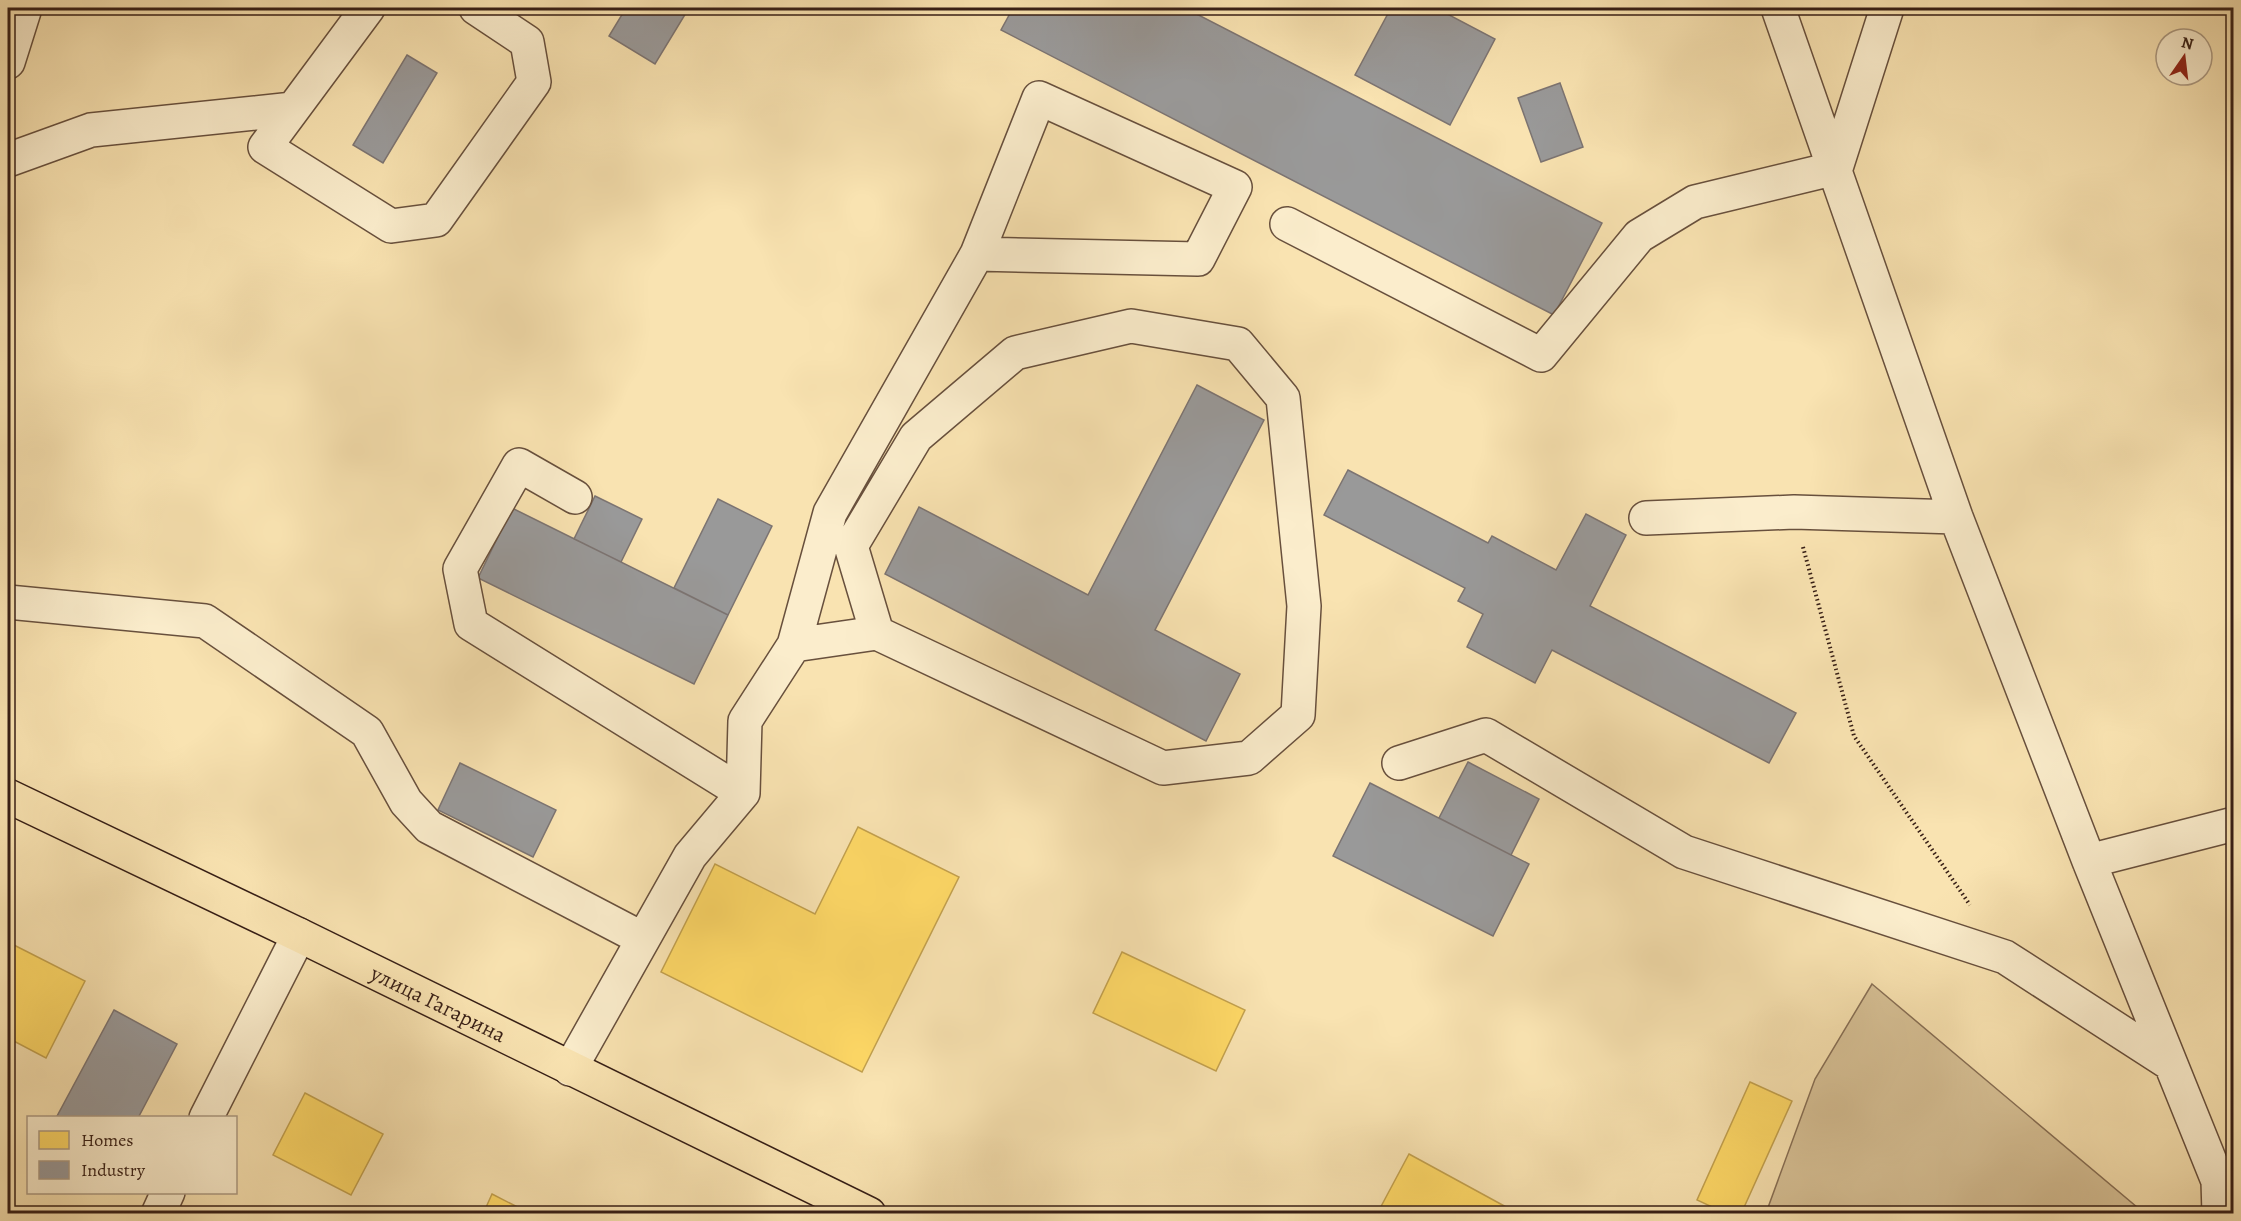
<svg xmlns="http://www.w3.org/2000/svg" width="2241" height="1221" viewBox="0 0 2241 1221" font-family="Alegreya,serif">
<rect width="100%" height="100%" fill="#f9e3b1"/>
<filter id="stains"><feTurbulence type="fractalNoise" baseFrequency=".00333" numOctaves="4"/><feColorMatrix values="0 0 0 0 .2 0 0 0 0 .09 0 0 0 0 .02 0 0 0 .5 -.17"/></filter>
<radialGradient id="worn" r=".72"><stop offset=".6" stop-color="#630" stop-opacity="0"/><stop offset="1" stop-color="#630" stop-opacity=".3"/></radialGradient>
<path fill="#d8c297" stroke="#887056" stroke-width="1.5" d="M1872,984l272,229h-378l49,-134z"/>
<path fill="#ffd966" stroke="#c3a14e" stroke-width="1.5" d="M858,827l101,50 -97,195 -201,-100 54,-108 100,50z
M8,942l77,39 -39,77 -38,-20z
M1122,952l123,58 -29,61 -123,-58z
M1750,1082l42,19 -51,113h-14l-30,-14z
M305,1093l78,41 -32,61 -78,-40z
M1409,1154l110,60h-142z
M492,1194l39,20h-48z"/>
<path fill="#999" stroke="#7c7472" stroke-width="1.5" d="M626,8h63l-34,56 -46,-28z
M1013,8h172l417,215 -48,92 -553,-285z
M1391,8h45l59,31 -45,86 -95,-50z
M407,55l30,18 -54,90 -30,-18z
M1560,83l23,64 -42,15 -23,-64z
M1197,385l67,35 -109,210 85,44 -34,67 -321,-167 34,-67 169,88z
M1348,470l140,73 4,-7 64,34 30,-56 40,21 -36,71 206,107 -27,50 -217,-113 -17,33 -68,-36 16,-33 -25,-13 7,-13 -141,-73z
M595,496l47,23 -21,43 -47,-23z
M718,499l54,27 -44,89 -54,-27z
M512,508l216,107 -34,69 -216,-106z
M1468,762l71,37 -28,56 -72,-37z
M460,763l96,47 -23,47 -95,-47z
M1370,783l159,81 -36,72 -160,-80z
M114,1010l63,34 -39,74h-82z"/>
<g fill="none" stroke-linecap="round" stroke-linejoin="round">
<g stroke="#68503d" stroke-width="36">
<path id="minor" d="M368,8l-103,139 126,79 45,-6 98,-138 -7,-40 -51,-34
M1778,8l178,509 133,344 129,320 1,33
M8,62l17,-54
M8,160l83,-30 202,-21
M1287,224l254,131 98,-119 56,-34 141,-34 51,-160
M575,497l-56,-32 -59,104 11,55 272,169
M1646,518l148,-6 162,5
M8,602l197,19 162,111 39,70 23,25 214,112
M794,645l83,-12 286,135 86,-10 49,-43 6,-109 -21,-208 -45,-54 -107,-18 -116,27 -99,84 -65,109 26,87
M1399,763l87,-28 198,117 321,105 164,106
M2089,861l145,-37
M570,1069l120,-213 53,-63 2,-72 49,-76 36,-132 147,-259 62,-156 196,89 -37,72 -221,-5
M206,1118l93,-183
M158,1214l10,-22"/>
</g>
<g stroke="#371f16" stroke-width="36">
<g id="major">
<path id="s1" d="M8,796l291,139 570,279"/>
</g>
</g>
<path stroke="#371f16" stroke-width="4" stroke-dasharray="1.5 3" stroke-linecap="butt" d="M1803,547l51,189 116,169"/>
<use href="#minor" stroke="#fbedcc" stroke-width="33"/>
<use href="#major" stroke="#f9e3b1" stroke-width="33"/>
</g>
<g text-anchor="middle" stroke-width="6" stroke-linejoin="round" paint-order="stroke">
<g font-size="22" fill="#371f16" stroke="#fbedcc">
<text dy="8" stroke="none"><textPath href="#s1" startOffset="478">улица Гагарина</textPath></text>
</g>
</g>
<rect width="2241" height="1221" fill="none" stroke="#f9e3b1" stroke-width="30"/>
<rect x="9" y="9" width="2223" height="1203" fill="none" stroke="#371f16" stroke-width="3"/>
<rect x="15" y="15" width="2211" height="1191" fill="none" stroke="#371f16" stroke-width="1.5"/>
<rect x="27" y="1116" width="210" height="78" fill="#fbedcc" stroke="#ad9b83" stroke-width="1.5"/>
<rect x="39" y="1131" width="30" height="18" fill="#ffd966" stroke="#ad9b83" stroke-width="1.5"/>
<text x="81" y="1146" font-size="18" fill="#371f16">Homes</text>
<rect x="39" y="1161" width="30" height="18" fill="#999999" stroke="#ad9b83" stroke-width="1.5"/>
<text x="81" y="1176" font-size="18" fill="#371f16">Industry</text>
<g transform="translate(2184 57) rotate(14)"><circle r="28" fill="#fbedcc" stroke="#ad9b83" stroke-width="1.5"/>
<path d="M0-4.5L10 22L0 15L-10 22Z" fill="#8f2418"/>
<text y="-9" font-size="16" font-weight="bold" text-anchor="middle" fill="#371f16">N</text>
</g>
<rect width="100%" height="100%" filter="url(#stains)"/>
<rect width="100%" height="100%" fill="url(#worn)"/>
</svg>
